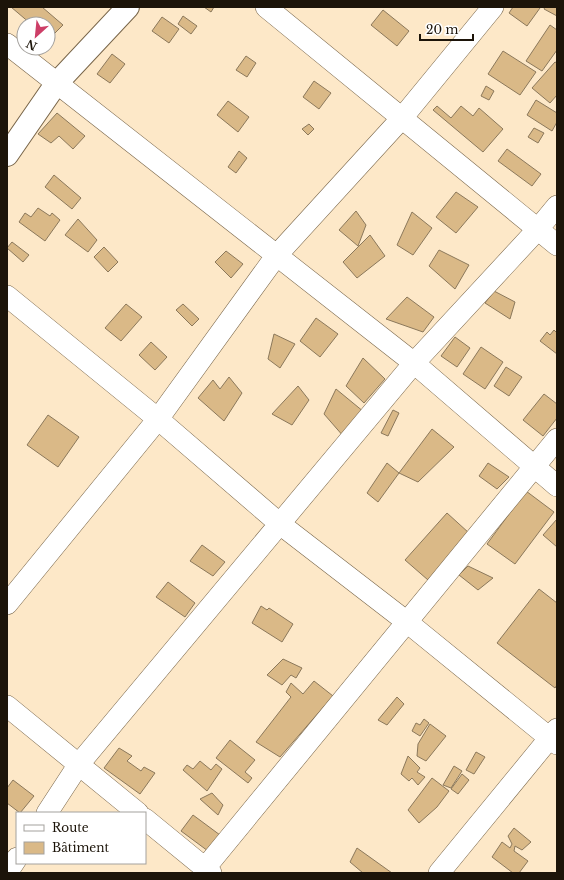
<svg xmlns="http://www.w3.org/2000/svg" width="564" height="880" viewBox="0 0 564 880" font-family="'Libre Baskerville',serif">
<rect width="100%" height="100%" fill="#fde8c8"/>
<path fill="#dab987" stroke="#8b785b" d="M11,7h31l21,18 -14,14 -1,-15h-17z
M204,7h10l-3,5z
M513,7h25l2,1 -13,18 -18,-13z
M545,7h12v9l-13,-7z
M383,10l26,21 -12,15 -26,-21z
M183,16l14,10 -6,8 -13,-10z
M162,17l17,12 -10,14 -17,-12z
M550,25l7,5v20l-15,21 -16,-10z
M503,51l33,21 -16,23 -32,-21z
M112,54l13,10 -15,19 -13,-9z
M246,56l10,7 -9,14 -11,-7z
M555,62l2,1v32l-7,8 -18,-15z
M314,81l17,12 -12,16 -16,-12z
M486,86l8,5 -5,9 -8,-4z
M536,100l21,13v9l-5,9 -25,-16z
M228,101l21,16 -11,15 -21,-17z
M437,106l14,12 10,-12 12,10 6,-8 24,21 -20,23 -50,-42z
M57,113l28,23 -12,13 -14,-13 -8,7 -13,-9z
M309,124l5,5 -6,6 -6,-6z
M534,128l10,5 -6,10 -10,-6z
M507,149l34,25 -9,12 -34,-25z
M239,151l8,7 -11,15 -8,-6z
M54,175l27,23 -9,11 -27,-22z
M456,192l22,15 -22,26 -20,-16z
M38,208l12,8 2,-3 8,7 -15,21 -26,-19 6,-9 6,4z
M356,211l10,14 -8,21 -19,-16z
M412,212l20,16 -19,27 -16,-10z
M78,219l19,21 -9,12 -23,-17z
M370,235l15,21 -28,22 -14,-16z
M12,242l17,13 -6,7 -16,-14z
M104,247l14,15 -10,10 -14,-15z
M439,250l30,15 -14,24 -26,-23z
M226,251l17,13 -12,14 -16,-16z
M494,291l21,11 -5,17 -25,-16z
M407,297l27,20 -11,15 -37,-13z
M126,304l16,13 -21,24 -16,-13z
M183,304l16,15 -7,7 -16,-16z
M316,318l22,16 -18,23 -20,-16z
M554,330l3,3v21l-17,-13 7,-9 3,3z
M274,334l21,10 -15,24 -12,-9z
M455,337l15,11 -13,19 -16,-11z
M151,342l16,15 -12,13 -16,-15z
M481,347l22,15 -18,27 -22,-15z
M363,358l22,21 -21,24 -18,-17z
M506,367l16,10 -13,19 -15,-10z
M229,377l13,16 -18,28 -26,-23 15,-18 7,9z
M298,386l11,14 -17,25 -20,-11z
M336,389l28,23 -20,25 -20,-23z
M544,394l13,10v14l-14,18 -20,-16z
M393,410l6,3 -11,23 -7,-3z
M48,415l31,22 -21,30 -31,-22z
M432,429l22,18 -36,35 -19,-9z
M387,463l12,10 -21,29 -11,-9z
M488,463l21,14 -12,12 -18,-13z
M526,491l28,21 -39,52 -28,-20z
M447,513l22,20 -41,47 -23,-20z
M557,519v28l-14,-12z
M202,545l23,17 -12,14 -23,-15z
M468,566l25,12 -15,12 -19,-15z
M168,582l27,21 -10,14 -29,-20z
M539,589l18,14v82l-2,3 -58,-45z
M261,606l6,4 2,-2 24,16 -11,18 -30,-19z
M283,659l19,9 -6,10 -5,-3 -9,10 -15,-10z
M314,681l19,15 -53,61 -24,-15 35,-45 -5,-5 5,-9 12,11z
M397,697l7,7 -17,21 -9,-5z
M424,719l5,4 -9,13 -8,-5 4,-8 4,2z
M430,724l16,12 -20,25 -9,-5 1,-12z
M230,740l25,20 -10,12 7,6 -4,5 -32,-25z
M119,748l13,8 -5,5 14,10 3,-4 11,6 -15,21 -36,-26z
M476,752l9,5 -11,17 -8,-4z
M408,756l12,12 -3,4 8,5 -7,8 -6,-7 -3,3 -8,-7z
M200,761l11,9 5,-6 6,5 -15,22 -24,-21 4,-5 6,4z
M454,766l8,5 -11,17 -8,-3z
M462,774l7,6 -11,14 -7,-5z
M432,778l17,13 -12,16 -18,16 -11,-13z
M13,780l21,16 -14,17 -13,-10v-15z
M212,793l11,12 -5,10 -18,-16z
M193,815l27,20 -12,16 -27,-20z
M514,828l17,14 -9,8 -7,-4 -1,5 14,10 -9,12h-6l-21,-16 10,-15 8,6 2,-4 -4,-8z
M357,848l35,25h-29l-13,-11z"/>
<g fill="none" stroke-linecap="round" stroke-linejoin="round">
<g stroke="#786549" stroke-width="22">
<path id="street" d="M266,7l291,238
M7,44l407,319 143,123
M7,296l151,123 122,105 127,98 150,122
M7,604l151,-185 118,-163 126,-138 91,-111
M7,706l131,107
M47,813l32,-49 335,-401 124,-134 19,-23
M145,819l66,54
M205,868l352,-429
M7,873l10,-15
M439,873l118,-144"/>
</g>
<g stroke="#786549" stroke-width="24">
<path id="secondary" d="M7,155l49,-71 72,-77"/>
</g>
<use href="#street" stroke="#fff" stroke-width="21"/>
<use href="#secondary" stroke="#fff" stroke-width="22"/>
</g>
<rect width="564" height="880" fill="none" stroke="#1c1409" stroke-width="16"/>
<rect x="16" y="812" width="130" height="52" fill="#ffffff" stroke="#a4a19d"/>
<rect x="24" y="825" width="20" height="6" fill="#ffffff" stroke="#a4a19d"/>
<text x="52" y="832" font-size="12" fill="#1c1409">Route</text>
<rect x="24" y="842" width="20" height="12" fill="#dab987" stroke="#a4a19d"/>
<text x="52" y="852" font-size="12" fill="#1c1409">Bâtiment</text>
<g transform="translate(36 36) rotate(207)"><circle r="19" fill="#ffffff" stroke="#a4a19d"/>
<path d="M0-3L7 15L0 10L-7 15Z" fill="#cd3e67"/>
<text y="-6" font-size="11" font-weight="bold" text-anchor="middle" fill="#1c1409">N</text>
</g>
<path d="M420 34v6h53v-6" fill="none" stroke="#1c1409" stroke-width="2"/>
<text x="426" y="34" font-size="12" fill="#1c1409" stroke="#ffffff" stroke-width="3" paint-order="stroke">20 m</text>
</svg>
